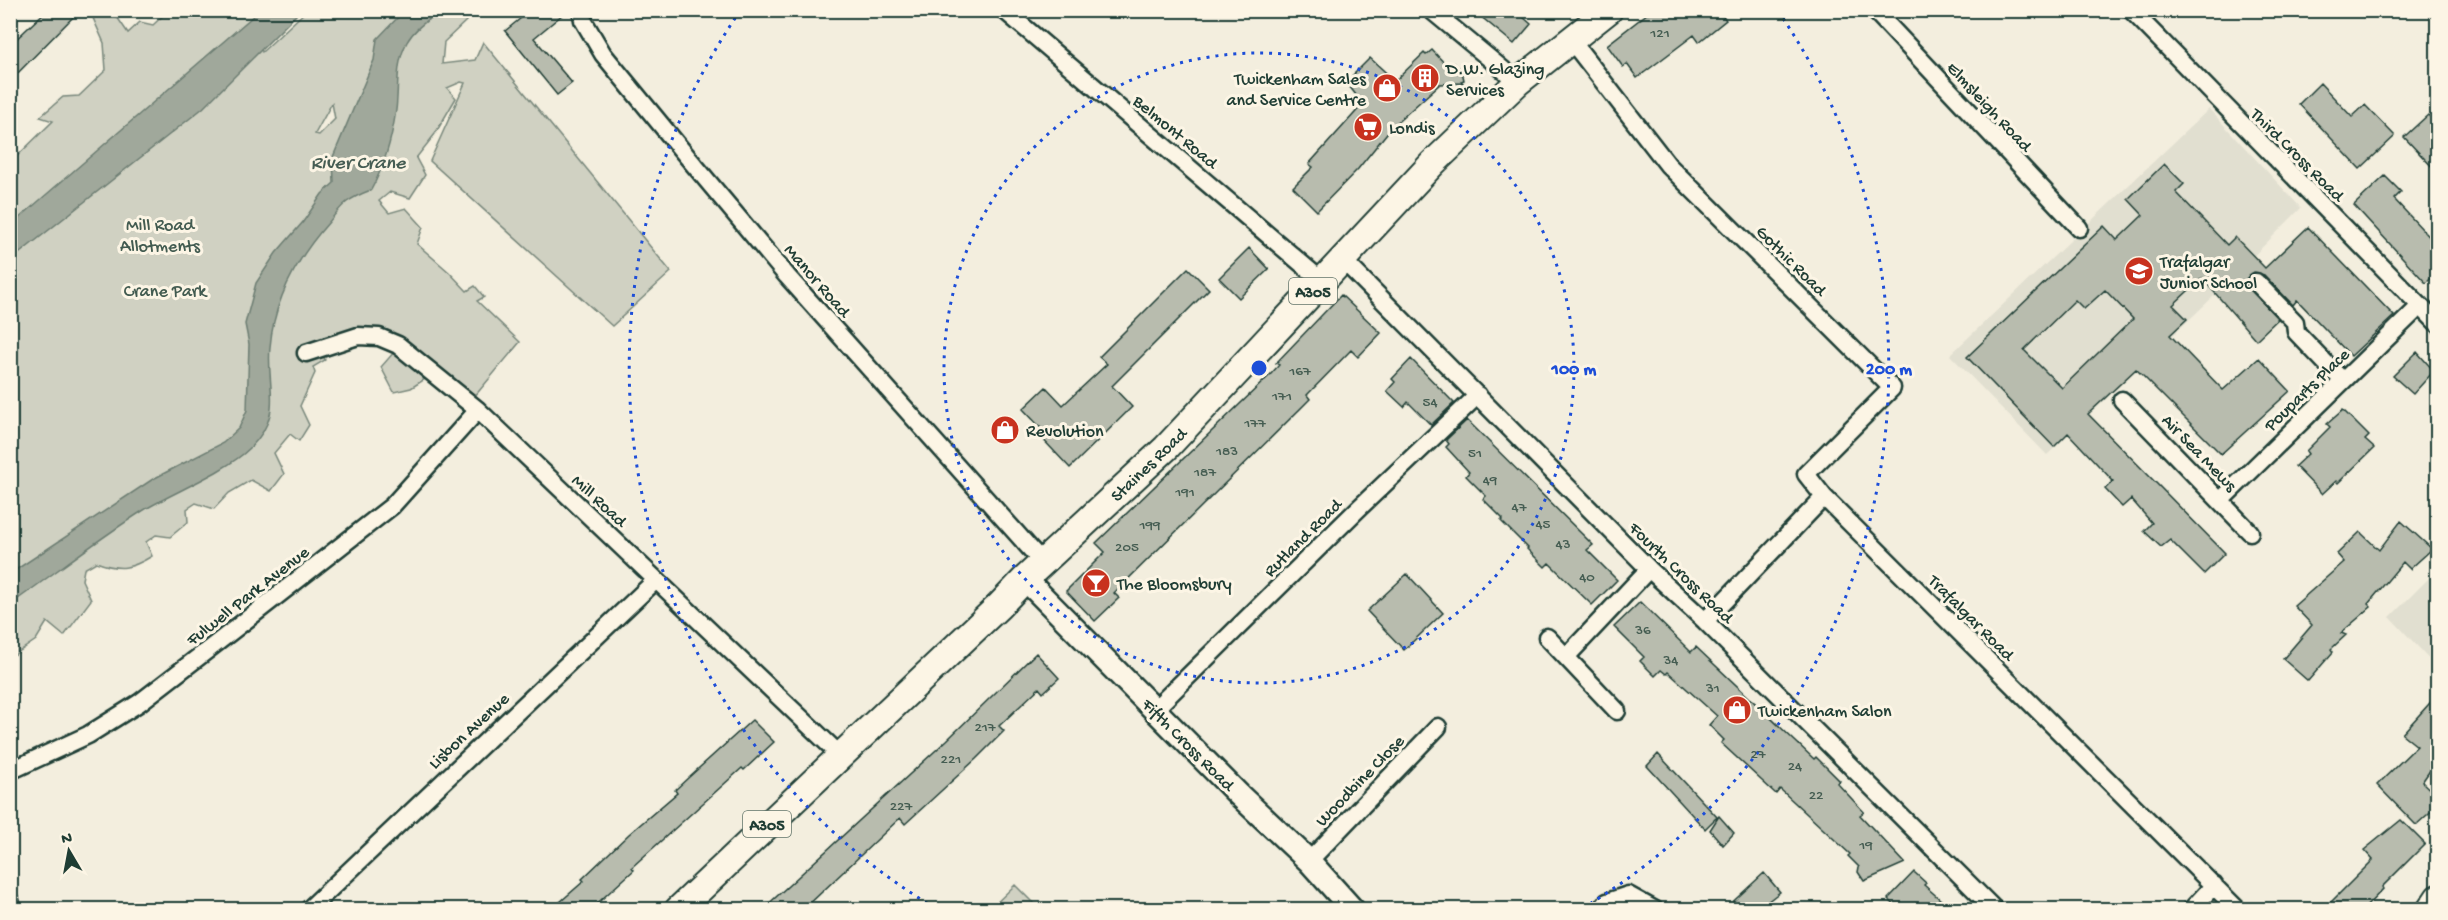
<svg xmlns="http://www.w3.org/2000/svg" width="2448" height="920" viewBox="0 0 2448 920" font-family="'Gochi Hand',sans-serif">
<rect width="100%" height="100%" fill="#f3eede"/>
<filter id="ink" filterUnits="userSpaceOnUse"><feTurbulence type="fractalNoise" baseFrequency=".0167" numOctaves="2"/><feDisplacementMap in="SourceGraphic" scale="12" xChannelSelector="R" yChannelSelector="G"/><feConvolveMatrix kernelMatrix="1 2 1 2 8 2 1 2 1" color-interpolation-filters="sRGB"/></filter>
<g filter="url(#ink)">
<path fill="#e1dfd0" d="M2209,109l92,99 -87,88 -167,159 -97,-100z
M2433,574h4v93l-47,-50z"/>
<path fill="#d0d1c2" stroke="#78877b" stroke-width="1.5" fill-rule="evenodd" d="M107,11h6l15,22 12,-11 13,3 15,-14h129l-37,35 2,6 44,-41h167l-7,10 -22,21 -2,22 33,-4 8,-18 188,230 -59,54 -182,-165 35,-78 -4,-1 -14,6 9,10 -21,36 -19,24 9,17 -15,23 -20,-6 -11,9 10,12 17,-5 17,19 -6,17 32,28 18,19 8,-5 9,11 -7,4 43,41 -51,61h-8l-36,-24 -14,9 -17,4 -13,-25 15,-17 -13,-9 -62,7 4,12 -12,7 2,6 -15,33 9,19 -10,16 -9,-7 -16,19 10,21 -13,17 -20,-11 -22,13 -15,16 -18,-6 -9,6 1,13 -18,15 -14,-2 -10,7 6,14c-21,13 -32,15 -56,6l-12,7 -2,11 9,20 -27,36 -17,-14 -11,18 -25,17v-495l42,-41 -13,-4 23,-20 16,-1 27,-26 -2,-27 -11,-25zM332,103l3,16 -16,16 -4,-1z
M1015,885l24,24h-49z"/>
<path fill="#a0a89b" stroke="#6c7d72" stroke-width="1.5" d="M259,11h41l-97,97 -192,152v-35z
M404,11h36c-12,9 -25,17 -33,31 -12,22 -8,44 -11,68 -4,28 -11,55 -25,80 -8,3 -17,7 -24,12 -7,5 -13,14 -18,20 -32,36 -55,77 -59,125 -4,42 15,66 -20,101 -23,23 -76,44 -106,62 -46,29 -89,63 -133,94v-31l142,-94 70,-36 16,-15 8,-18 2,-66 -4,-20 11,-41 20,-30 27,-31 19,-28 12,-11 -1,-26 41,-97 3,-21z"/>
<path fill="#b8bcae" stroke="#1f3d34" stroke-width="1.5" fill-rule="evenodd" d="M47,10h33l-70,71v-36z
M531,10h37l-34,28 38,45 -15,12 -52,-64z
M1473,10h42l16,14 -17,20z
M1652,10h67l7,10 -27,22 -5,-7 -57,43 -10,-14 -4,3 -16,-22z
M1432,50l17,18 5,-5 8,8 2,9 -3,1 2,2 -23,1 -9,8 -40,36 -33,41 -41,42 -24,-24 20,-20 -4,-3 54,-60 -17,-22 24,-24 25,23 29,-28 2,2z
M2320,83l32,34 13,-12 30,31 -35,33 -61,-65z
M2428,115l10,9v49l-34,-36z
M2164,164l20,20 -8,8 51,53 8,-8 30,31 43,-41 86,89 -43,40 -54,-56 -4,5 -29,-30 -10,-3 -8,7v6l32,34 -22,21 -54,-62 -29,27 14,14 -17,16 53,55 36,-32 31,33 -69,63 -85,-85 -48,45 137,139 -21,21 -34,-34 -9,7 -17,-16 8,-8 -21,-24 -9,8 -17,-18 8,-8 -45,-48 -14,14 -87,-90 137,-131 13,14 26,-25 -15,-16zM2105,290l28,29 -71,69 -38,-38 51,-50 9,9z
M2385,176l16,16 -7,7 44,47v26l-12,11 -72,-78z
M1249,248l20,21 -30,29 -20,-20z
M1188,268l21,21 -97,97 20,21 -62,61 -34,-36 4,-5 -17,-18 23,-22 17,18 44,-41 -8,-7z
M1341,295l40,38 -23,24 -7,-7 -44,45 3,4 -8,8 -188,186 5,5 -24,23 -29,-30 39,-39 -9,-9 174,-168 9,-10 -3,-2z
M2417,352l17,19 -21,23 -20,-18z
M1411,359l43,44 -23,22 -23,-23 -4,5 -17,-16 8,-9 -3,-3z
M2343,410l26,26 -4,4 9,8 -36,35 -2,-2 -14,13 -27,-28 13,-12 -2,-3 24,-24 -3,-3z
M1467,420l126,125 -6,5 30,30 -25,25 -43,-42 -4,4 -18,-18 1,-1 -27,-27 2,-2 -20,-20 3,-3 -20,-20 3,-4 -23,-25 3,-3 -3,-4z
M2401,521l31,28 -22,20 -7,-7 -35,42 3,3 -30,26 5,2 -15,14 2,3 -25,29 -25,-22 29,-34 -18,-19 50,-44 -7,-8 23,-22 19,18z
M1407,574l36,39 -39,37 -37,-39z
M1640,602l51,50 5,-5 118,112 2,-2 24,24 -3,2 27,29 -4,3 45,48 -41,18 -6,-9 1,-5 -11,-11 2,-2 -70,-65 -4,5 -55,-51 3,-3 -15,-15 8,-9 -49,-44 -2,2 -5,-4 -6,6 -15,-15 4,-4 -30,-30z
M1036,653l23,25 -16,15 -4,-5 -40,38 5,5 -28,28 -71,65 -5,-6 -96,91h-41l184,-169z
M2438,694v65l-16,23 16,15v8l-22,20 -39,-40 40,-39 -15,-12z
M752,720l22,22 -30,28 -2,-2 -110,99 2,3 -43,39h-39l32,-28 -2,-2 47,-45 48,-41 -2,-3 14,-13z
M1658,754l59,63 -12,12 -58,-63z
M1719,816l15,17 -11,12 -13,-15z
M2401,820l24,24 -43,43 1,2 -19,20h-40l49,-49 -9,-10z
M1914,872l12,11 -2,2 27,24h-52l-11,-10z
M1764,873l16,19 -22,17h-33z"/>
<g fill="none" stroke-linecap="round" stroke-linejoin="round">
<g stroke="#1f3d34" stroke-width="21">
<path id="street" d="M581,10l2,10 20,34 77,94 107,128 256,287
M1004,10l318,271
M1431,10l87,72
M1874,10l205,218
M2131,10l307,314
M1571,40l97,125 224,223 -86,86 18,23
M1343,260l306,309 56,52 290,289
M2256,282l39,40 1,10 46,48
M306,353l52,-17 21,1 19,8 80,65 362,345
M2122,400l128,132
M2220,501l200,-195
M1705,621l119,-124 414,413
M1547,637l70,74
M1566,657l83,-88
M1155,709l203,-200 120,-114
M10,771l78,-36 51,-32 79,-61 174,-136 86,-96
M1309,861l129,-134
M10,901l3,9
M308,910l348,-330
M1601,910l6,-8 21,-7 27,15
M2191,910l23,-25"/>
</g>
<g stroke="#1f3d34" stroke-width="27">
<path id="secondary" d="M1025,579l214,216 70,66 44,49"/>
</g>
<g stroke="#1f3d34" stroke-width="30">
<path id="primary" d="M678,910l321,-304 26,-27 141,-131 267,-285 85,-81 91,-72
M2430,910l8,-12"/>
</g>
<use href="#street" stroke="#fcf5e5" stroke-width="16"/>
<use href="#secondary" stroke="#fcf5e5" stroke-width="22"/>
<use href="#primary" stroke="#fcf5e5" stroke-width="26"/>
</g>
</g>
<g fill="none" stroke="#1d4ed8" stroke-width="3" stroke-dasharray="3 6">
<circle cx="1259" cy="368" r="315"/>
<path d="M935 908A630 630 0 0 1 740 11M1778 11A630 630 0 0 1 1583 908"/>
</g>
<defs>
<g id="building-disc" transform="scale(1.5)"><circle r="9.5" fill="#c8321e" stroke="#fcf5e5"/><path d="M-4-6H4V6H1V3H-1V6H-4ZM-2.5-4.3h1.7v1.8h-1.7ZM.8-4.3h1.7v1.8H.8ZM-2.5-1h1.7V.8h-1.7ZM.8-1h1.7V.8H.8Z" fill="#fff"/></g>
<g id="shop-disc" transform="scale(1.5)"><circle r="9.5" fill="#c8321e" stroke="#fcf5e5"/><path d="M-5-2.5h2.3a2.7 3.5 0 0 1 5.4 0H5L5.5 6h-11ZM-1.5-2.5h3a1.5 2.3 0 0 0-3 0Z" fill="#fff"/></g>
<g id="supermarket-disc" transform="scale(1.5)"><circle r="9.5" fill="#c8321e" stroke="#fcf5e5"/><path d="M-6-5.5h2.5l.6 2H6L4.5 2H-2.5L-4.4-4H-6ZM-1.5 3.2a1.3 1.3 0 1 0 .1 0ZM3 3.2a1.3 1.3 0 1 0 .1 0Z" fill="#fff"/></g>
<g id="school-disc" transform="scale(1.5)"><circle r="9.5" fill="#c8321e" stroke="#fcf5e5"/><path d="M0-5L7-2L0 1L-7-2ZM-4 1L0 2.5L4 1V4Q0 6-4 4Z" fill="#fff"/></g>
<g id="bar-disc" transform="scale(1.5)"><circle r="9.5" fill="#c8321e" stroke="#fcf5e5"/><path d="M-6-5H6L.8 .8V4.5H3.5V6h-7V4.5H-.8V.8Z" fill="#fff"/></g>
</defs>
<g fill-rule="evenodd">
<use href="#building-disc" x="1425" y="78"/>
<use href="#shop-disc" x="1387" y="88"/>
<use href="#supermarket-disc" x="1368" y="127"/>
<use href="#school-disc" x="2139" y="271"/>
<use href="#shop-disc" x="1005" y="430"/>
<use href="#bar-disc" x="1096" y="583"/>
<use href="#shop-disc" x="1737" y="710"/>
</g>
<g text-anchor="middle" stroke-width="6" stroke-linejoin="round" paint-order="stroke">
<g font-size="15" fill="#455d52">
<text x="1660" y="37">121</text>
<text x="1300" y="375">167</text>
<text x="1282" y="400">171</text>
<text x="1430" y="406">54</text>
<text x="1255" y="427">177</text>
<text x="1227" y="455">183</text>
<text x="1475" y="457">51</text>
<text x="1205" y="476">187</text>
<text x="1490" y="484">49</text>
<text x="1185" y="496">191</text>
<text x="1519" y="511">47</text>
<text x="1543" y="528">45</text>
<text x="1150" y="529">199</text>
<text x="1563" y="548">43</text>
<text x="1127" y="551">205</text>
<text x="1587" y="581">40</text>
<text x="1643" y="634">36</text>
<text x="1671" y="664">34</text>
<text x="1713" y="692">31</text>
<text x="985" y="731">217</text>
<text x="1758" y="758">27</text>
<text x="951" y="763">221</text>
<text x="1795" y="770">24</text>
<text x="1816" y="799">22</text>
<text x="901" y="810">227</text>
<text x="1866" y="849">19</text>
</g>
<g fill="#fcf5e5" stroke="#617469" stroke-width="1.5">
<rect x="1289" y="278" width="48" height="26" rx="4.5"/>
<rect x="743" y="811" width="48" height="26" rx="4.5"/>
</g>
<g font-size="16" font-weight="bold" fill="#1f3d34">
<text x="1313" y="297">A305</text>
<text x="767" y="830">A305</text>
</g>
<g font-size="18" fill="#1f3d34" stroke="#fcf5e5" text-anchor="start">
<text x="1446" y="74">D.W. Glazing<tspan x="1446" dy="21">Services</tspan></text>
<text x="1366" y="84" text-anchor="end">Twickenham Sales<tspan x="1366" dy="21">and Service Centre</tspan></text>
<text x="1389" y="133">Londis</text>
<text x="2160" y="267">Trafalgar<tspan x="2160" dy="21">Junior School</tspan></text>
<text x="1026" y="436">Revolution</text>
<text x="1117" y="589">The Bloomsbury</text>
<text x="1758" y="716">Twickenham Salon</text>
</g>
<g font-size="18" fill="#1f3d34" stroke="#fcf5e5">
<text transform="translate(1990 106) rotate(47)" y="6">Elmsleigh Road</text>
<text transform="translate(1176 131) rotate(40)" y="6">Belmont Road</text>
<text transform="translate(2298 154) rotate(45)" y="6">Third Cross Road</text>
<text transform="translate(1792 260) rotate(45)" y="6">Gothic Road</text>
<text transform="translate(818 280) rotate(49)" y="6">Manor Road</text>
<text transform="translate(2306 389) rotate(-44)" y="6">Pouparts Place</text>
<text transform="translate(2200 452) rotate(46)" y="6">Air Sea Mews</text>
<text transform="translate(1148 464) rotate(-44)" y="6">Staines Road</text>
<text transform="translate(600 500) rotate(43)" y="6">Mill Road</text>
<text transform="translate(1302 537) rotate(-45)" y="6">Rutland Road</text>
<text transform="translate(1682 572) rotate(44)" y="6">Fourth Cross Road</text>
<text transform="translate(247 595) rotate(-38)" y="6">Fulwell Park Avenue</text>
<text transform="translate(1972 617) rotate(45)" y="6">Trafalgar Road</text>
<text transform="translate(468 730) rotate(-43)" y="6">Lisbon Avenue</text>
<text transform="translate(1189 744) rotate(45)" y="6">Fifth Cross Road</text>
<text transform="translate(1359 780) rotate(-46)" y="6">Woodbine Close</text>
</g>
<g font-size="18" fill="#425b50" stroke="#fcf5e5">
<text x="160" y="230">Mill Road<tspan x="160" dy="21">Allotments</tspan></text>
<text x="165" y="296">Crane Park</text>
</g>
<g font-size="20" font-style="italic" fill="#465d53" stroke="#fcf5e5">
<text x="358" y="168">River Crane</text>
</g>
</g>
<circle cx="1259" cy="368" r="9" fill="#1d4ed8" stroke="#fcf5e5" stroke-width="3"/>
<g font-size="18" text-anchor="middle" font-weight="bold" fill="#1d4ed8" stroke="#fcf5e5" stroke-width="6" stroke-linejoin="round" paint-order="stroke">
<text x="1574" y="374">100 m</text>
<text x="1889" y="374">200 m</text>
</g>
<rect width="2448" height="920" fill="none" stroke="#fcf5e5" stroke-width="36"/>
<rect x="18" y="18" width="2412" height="884" fill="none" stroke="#1f3d34" stroke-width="2" filter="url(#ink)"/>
<g transform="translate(69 851) rotate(350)" stroke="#fcf5e5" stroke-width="4.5" paint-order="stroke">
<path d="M0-4.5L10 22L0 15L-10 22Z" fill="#1f3d34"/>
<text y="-9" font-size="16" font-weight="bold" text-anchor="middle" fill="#1f3d34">N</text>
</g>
</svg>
